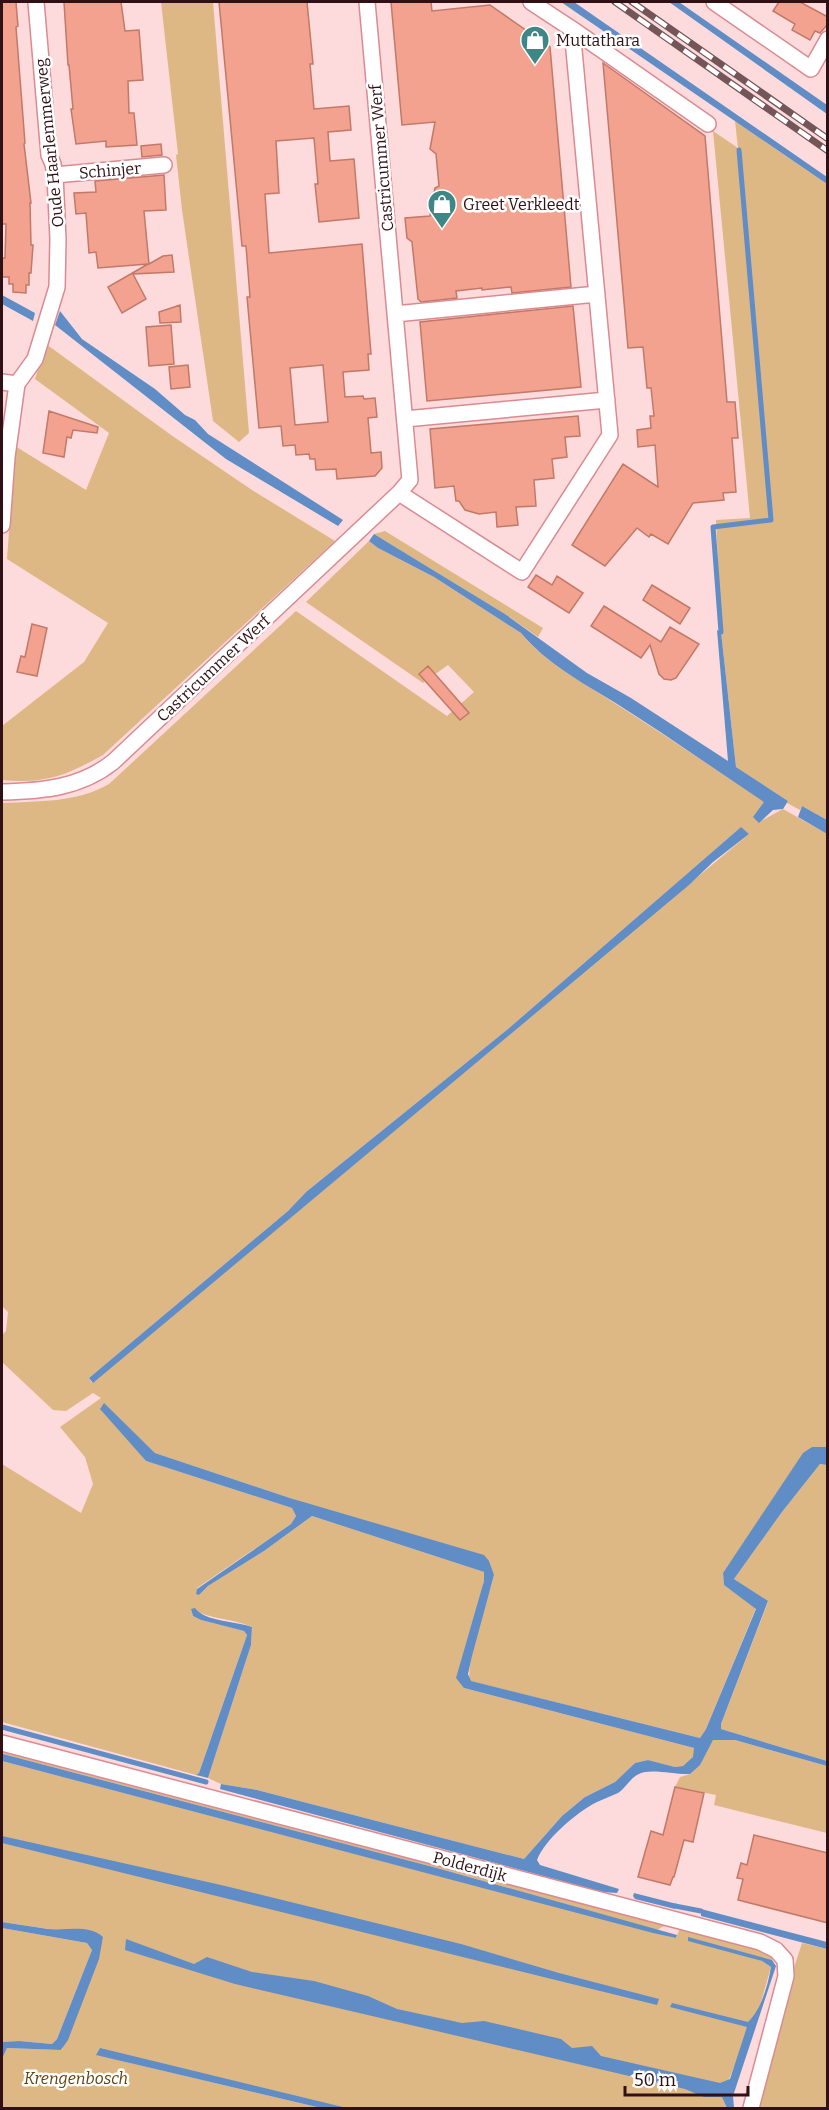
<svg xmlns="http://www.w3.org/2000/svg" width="829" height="2110" viewBox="0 0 829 2110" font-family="Bitter,serif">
<rect width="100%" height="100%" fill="#fddadc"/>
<path fill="#ddb885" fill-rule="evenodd" d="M161,2h52l36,431 -10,9 -26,-21 -31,-211 -6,-55 2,-1z
M735,121l92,63v636l-25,-14 -2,4 -13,-7 1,-2 -52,-34 -15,-135 -5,-112 34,-2 -37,-387 25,17z
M46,344l125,91 81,55 83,51 -232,214c-38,21 -57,29 -101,25v-54l82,-64 24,-39 -101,-64 8,-113 71,44 23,-57 -74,-54z
M385,531l158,97 -5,9 -33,-23 -131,-80z
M369,541l9,7 56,29 87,56c25,31 62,49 95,71 50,32 99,65 149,98l-10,14 4,6 24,-13 44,25v613h-15l-89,126 1,12 32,23 -50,121 -6,9 -230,-57c-5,-17 19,-85 24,-106l-201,-76 -138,-46 -51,-49 42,57 146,47 4,8 -5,8 -94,64 2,7 9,-9 56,-35 48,-35 172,56v9l-20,107 230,60v9l-11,9 -8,1 -27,-7 -13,3 -20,19 -30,15 -23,19 -38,43 -267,-69 -36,-6 -13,-6 43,-133 1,-18c-21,-9 -39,-7 -61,-18l2,7 8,4 43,11 3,4 -48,138 -3,2 -194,-53v-258l79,49 12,-29 -8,-27 -25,-30 41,-29 -8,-5 -27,18 -13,-1 -51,-48v-27l4,-4 2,-19 -6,-6v-503c36,-2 74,0 107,-19l187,-173 151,105 27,-24 -26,-27 -25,18 -117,-81zM740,828l9,6 -657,549 -3,-5 199,-167 18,-19 202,-163z
M820,1464l7,1v296l-106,-32v-5l47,-122 -34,-23 48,-67z
M713,1740h22l92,26v67l-113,-28 2,-10 -41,-8 5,-10 10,-3z
M2,1745l664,180 -9,5 -220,-62 -434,-114 -1,4z
M2,1761l674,177 4,-10 82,20 9,5 1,7 -83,-22 73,23 9,6 -10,35 -39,94 5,12h-382l-223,-47 199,47h-319v-49l5,-11 55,2 41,-113 -101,-15z
M2,1928l85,15 5,7 -35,89 -5,5 -33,-3 -17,1z
M802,1943l25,6v159h-75l-1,-9z"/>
<path fill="#608dc5" d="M561,2h13l253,175v7z
M669,2h10l148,103v9z
M2,295l33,18 -2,8 -31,-17z
M60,311l22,28 73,50 30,26 10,5 13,14 135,86 -5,6 -112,-67 -171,-134z
M374,534l131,80 82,59 44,25 97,63 -11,-131 4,2 15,135 52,34 -5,8 -10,1 -14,13 -6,-6 11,-15c-50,-33 -99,-68 -150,-100 -33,-20 -68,-39 -93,-69l-87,-56 -56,-29 -9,-7z
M802,806l25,14v14l-29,-17z
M741,827l8,7 -36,28 -24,23 -596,498 -4,-5 199,-167 18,-19 202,-163z
M104,1403l51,50 138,46 191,56 5,6 5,14 -22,81 -4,18 3,7 229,57 6,-9 50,-120 -32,-24 -1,-12 80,-120 9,-6h15v18l-7,-1 -38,48 -48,67 34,22 -47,123v5l106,32v5l-92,-26h-22l-13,25 -10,9c-14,1 -40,-6 -51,0 -8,3 -13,14 -21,19 -7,3 -14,6 -21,9 -20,10 -52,37 -60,58l3,5 79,24 -2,4 -14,-1 -383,-103 1,-5 36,6 267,69 38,-43 23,-19 30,-15 20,-19 13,-3 27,7 8,-1 10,-9 1,-9 -230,-60 -8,-10 28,-97v-9l-172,-56 -48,35 -56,35 -9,9 -3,-1 1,-5 94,-65 5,-8 -4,-8 -146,-47 -46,-52z
M195,1608c10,14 41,13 57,19l-1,18 -43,133 -12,-3 3,-2 48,-138 -3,-4 -43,-11 -8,-4 -2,-7z
M3,1754l434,114 240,67 -1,3 -23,-5 -651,-172z
M2,1836l219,49 240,59 98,29 100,26 -2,6 -655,-162z
M634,1893l43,11 -2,5 -40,-10 -2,-3z
M701,1909l126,33v7l-126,-33z
M2,1922c15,2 31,5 46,7 19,2 40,-5 55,8l-4,22 -31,81 -7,10 -54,-2 -5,11v-17l17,-1 33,3 5,-5 35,-89 -5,-7 -85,-15z
M688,1937l84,23 4,6 -43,130 1,12h-7l-5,-11h-18l-19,-8 -450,-105 -110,-34 1,-11 68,25 13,-7 45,15 62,9 54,15 29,13 65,14 22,-2 77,18 11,9 20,-2 9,10 119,27 10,-4 17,-52 -77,-20 2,-4 76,19c13,-12 20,-37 23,-55l-9,-6 -74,-20z
M100,2048l247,60h-26l-225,-53z"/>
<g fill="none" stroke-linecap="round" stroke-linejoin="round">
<path stroke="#608dc5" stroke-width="5" d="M721,632l-8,-105 58,-7 -32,-370
M2,1727l204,55
M675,1906l26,5"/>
</g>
<path fill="#f2a28f" stroke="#c27967" stroke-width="1.5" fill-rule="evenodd" d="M2,2h14l1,13 1,11 -2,1 9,116 -1,1 7,59h-1l1,42h2l-2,28h-2v12h-3v8l-13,-1v-8h-4v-7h-7v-19h3l1,-34h-4z
M64,2h57l4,29 14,-1 4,50 -15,1 1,32h5l3,32 -31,2v-6l-30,3 -5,-35h2l-4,-44h-1z
M219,2h88l6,62h-3l4,45 35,-3 2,24 -23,2 2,29 24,-2 5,59 -40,4 -4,-38h3l-4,-46 -38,3 3,52 -14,1 2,30 2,29 93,-9 9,110h-3l1,16 -26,2 2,25 18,-1 1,3 11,-1 2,19 -9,1 3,35 10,-1 1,16 -7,8 -38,3 -1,-10 -20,1 -1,-11h-5l-1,-5 -13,1 -1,-10 -12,1 -2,-20 -22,2 -12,-131h3l-4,-51h-4zM323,365l5,57 -33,3 -5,-57z
M391,2h40l1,9 58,-6 60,42 21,240 -59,6 -1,-6 -29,3v-2l-26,3 1,7 -36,4 -3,-3 -6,-57 -5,-4 -2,-20 25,-2 5,-28 4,-2 -3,-32 -6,-5 5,-27 -33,3z
M779,2h21l28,15v7l-8,9 -5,-2 -5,9 -18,-10 3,-6 -22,-13z
M603,63l102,73 22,266h8l3,36h-6l4,54 -13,1 1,7 -31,3 -25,41 -17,-10 -2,3 -12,-9 -32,38 -33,-21 51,-81 35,23 -3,-42 -17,2 -1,-17 14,-2 -1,-12h4l-3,-28h-4l-4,-41 -15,1z
M161,144l1,11 -20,2 -1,-11z
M164,175l2,35 -22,1 5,53 14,-8 9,-1 2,17 -41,2 13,25 -24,14 -14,-26 40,-23 -50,4 -2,-16 -7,1 -3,-40 -10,1 -2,-21 22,-1 -1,-11z
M180,305l1,17 -21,1 -1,-11z
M573,306l8,81 -154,14 -7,-79z
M171,325l3,39 -25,2 -3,-39z
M188,365l2,22 -19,2 -2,-22z
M49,411l49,16 -1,6 -24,-3 -2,8 -4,-1 -3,20 -21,-4z
M578,416l2,20 -15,1 2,20 -15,2 2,19 -20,2 2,26 -20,1 2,18 -21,2 -1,-15 -17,2 -14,-4 -6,-9h-3l-2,-15 -19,2 -5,-59z
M536,575l16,10 5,-9 26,17 -14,20 -41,-26z
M652,585l38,23 -10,16 -37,-24z
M604,606l57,36 9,-15 29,17 -23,34 -5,2 -7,-1 -5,-5 -9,-29 -9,13 -50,-32z
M32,624l15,4 -10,48 -20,-4 4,-16 4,1z
M428,666l41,47 -9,7 -41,-46z
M675,1787l29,6 -11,49 -9,-2 -10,37h-1l-3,8 -32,-8 13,-46 12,4z
M754,1835l74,18v70l-90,-23 5,-21 -6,-1 4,-15 6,2z"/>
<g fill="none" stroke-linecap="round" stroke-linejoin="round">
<g stroke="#da8b91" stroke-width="18">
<path id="street" d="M714,2l97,67 17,-30
M572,29l136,95
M55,175l109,-10
M395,314l202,-20
M2,382l15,2
M405,419l202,-19
M399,493l123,79 88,-137 -38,-406 -41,-27
M2,525l5,-68 10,-73 18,-25 22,-72 1,-48 -3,-64 -2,-11 -4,-9 -13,-153
M2,792c41,-1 78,-4 111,-30l286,-269 11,-13 -43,-478
M2,1743l758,199 16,8 9,10 1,16 -35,132"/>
</g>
<use href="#street" stroke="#fff" stroke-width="15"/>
<g stroke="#745558" stroke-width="7">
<path id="rail" d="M615,2l213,149
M632,2l196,137"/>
</g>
<use href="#rail" stroke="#fff" stroke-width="4.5" stroke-dasharray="14" stroke-linecap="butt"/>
</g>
<defs>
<g id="shop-pin" transform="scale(1.5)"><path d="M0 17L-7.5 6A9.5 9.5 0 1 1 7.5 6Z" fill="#3f8786" stroke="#fff"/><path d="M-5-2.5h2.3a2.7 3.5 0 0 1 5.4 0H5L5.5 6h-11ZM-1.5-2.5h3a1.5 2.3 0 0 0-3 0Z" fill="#fff"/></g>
</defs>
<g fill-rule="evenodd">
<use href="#shop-pin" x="535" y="40"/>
<use href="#shop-pin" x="442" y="204"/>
</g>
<g text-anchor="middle" stroke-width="5" stroke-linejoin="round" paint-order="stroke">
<g font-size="16" fill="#2f1115" stroke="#fff" text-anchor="start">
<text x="556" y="46">Muttathara</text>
<text x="463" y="210">Greet Verkleedt</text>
</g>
<g font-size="16" fill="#2f1115" stroke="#fff">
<text transform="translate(49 143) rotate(-96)" y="6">Oude Haarlemmerweg</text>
<text transform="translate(381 158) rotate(-95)" y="6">Castricummer Werf</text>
<text transform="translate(110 170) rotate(-5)" y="6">Schinjer</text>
<text transform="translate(213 668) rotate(-43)" y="6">Castricummer Werf</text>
<text transform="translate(470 1866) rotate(15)" y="6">Polderdijk</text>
</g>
<g font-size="16" font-style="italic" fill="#60410d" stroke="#fff">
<text x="76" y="2084">Krengenbosch</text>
</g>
</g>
<rect width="829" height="2110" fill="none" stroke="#2f1115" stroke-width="6"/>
<path d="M625 2086v9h123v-9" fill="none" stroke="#2f1115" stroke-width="3"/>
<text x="634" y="2086" font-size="18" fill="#2f1115" stroke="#ffffff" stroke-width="4.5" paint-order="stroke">50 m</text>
</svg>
